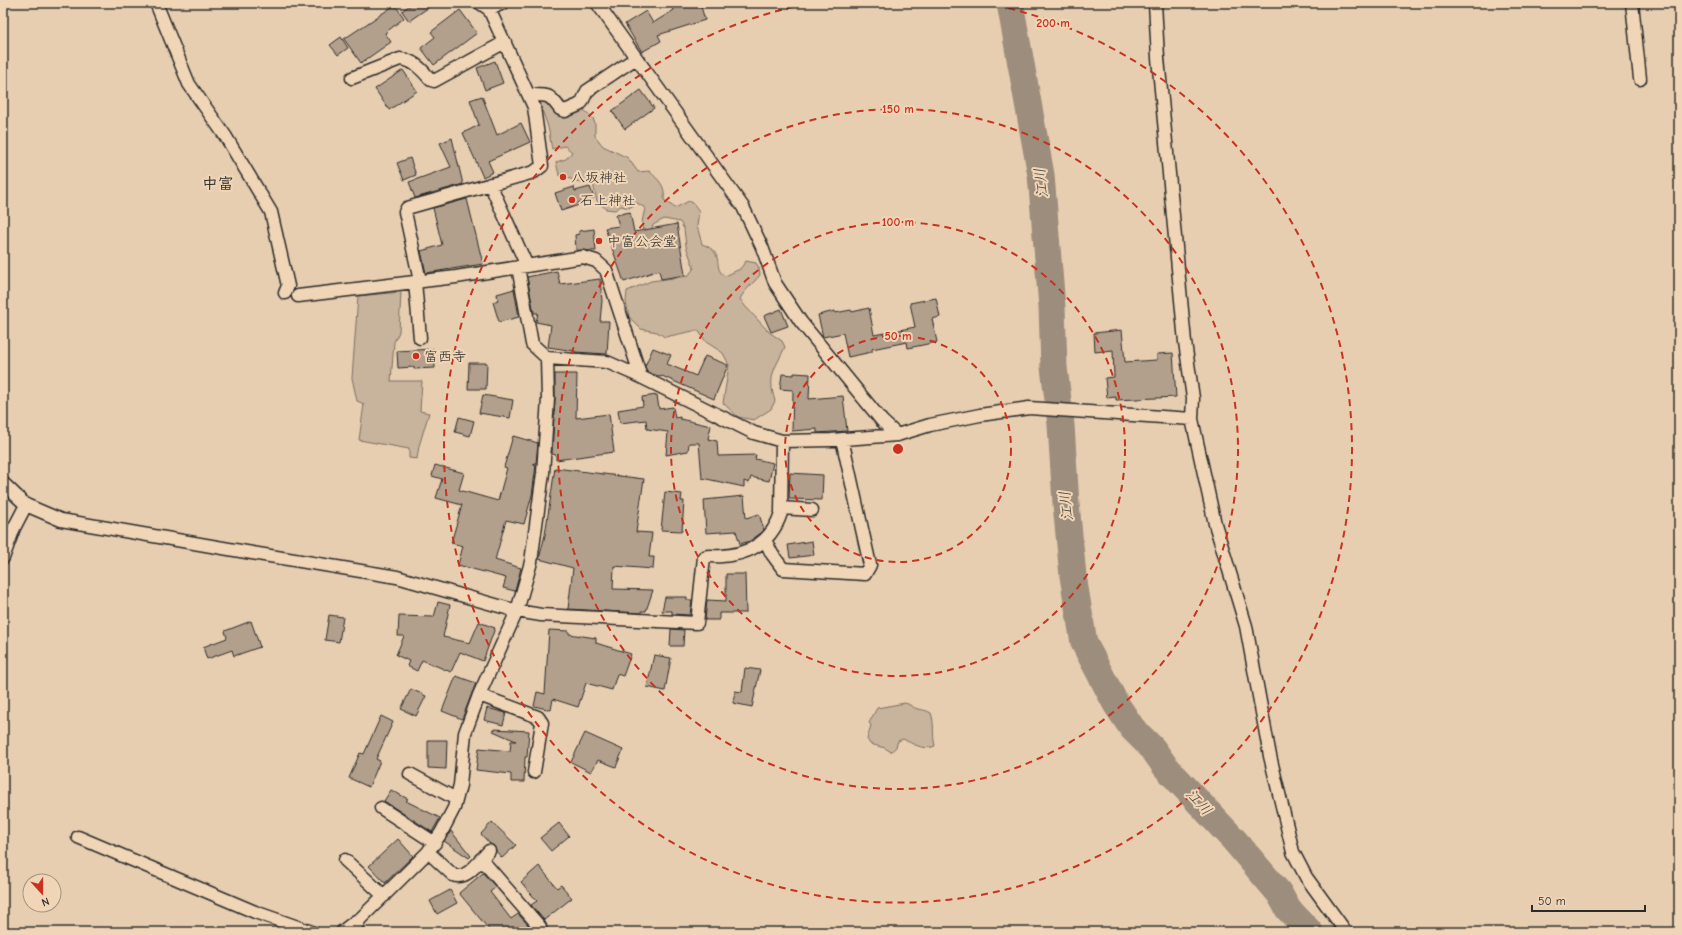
<svg xmlns="http://www.w3.org/2000/svg" width="1682" height="935" viewBox="0 0 1682 935" font-family="'Comic Neue','Klee One',sans-serif">
<rect width="100%" height="100%" fill="#e8ceb1"/>
<filter id="ink" filterUnits="userSpaceOnUse"><feTurbulence type="fractalNoise" baseFrequency=".025" numOctaves="2"/><feDisplacementMap in="SourceGraphic" scale="8" xChannelSelector="R" yChannelSelector="G"/><feConvolveMatrix kernelMatrix="1 2 1 2 8 2 1 2 1" color-interpolation-filters="sRGB"/></filter>
<g filter="url(#ink)">
<path fill="#c8b39c" stroke="#7a6f64" d="M550,89l8,6 8,9 17,5 10,9 2,6v12l8,10 25,12 10,14 11,-1c10,9 17,15 15,29l11,8 14,-7 4,2 6,8 -2,15 5,18c25,9 9,24 23,32l15,-7 6,-8 10,2 3,5 1,7c-7,9 -14,13 -20,24l5,7 24,26 13,9 3,6c-10,22 -18,29 -10,54l-4,8 -17,11 -16,-3 -15,-14 6,-38 -6,-12 -17,-11 -8,-12 -33,7 -8,-5 -16,-3 -12,-12 -3,-15 1,-11 24,-10 37,-5 6,-8 -8,-22 -2,-17 -4,-7 -16,-3 -11,6 -3,9 -7,1 -1,-13 3,-14 -8,-5 -8,5 -8,-2 -6,4 -9,-1 -9,-8 -4,-17 -14,-2 -20,-7 -3,-13 10,-3 6,-7 -7,-6 -13,3c-2,-7 -2,-15 -4,-22 -5,-16 -9,-19 -7,-37z
M401,292l-2,40 -5,10 -3,39h31l-2,30 9,2 -10,33 -2,13 -8,-1v-9l-50,-9 5,-36 -7,-3 -5,-23 6,-82z
M905,703c5,1 8,5 13,6 5,1 8,1 13,4 4,10 1,22 4,33 -11,5 -22,-2 -32,-7l-5,2 -2,6 -5,5 -6,-4 -15,-4 -3,-5 4,-14 -2,-2 8,-15z"/>
<g fill="none" stroke-linecap="round" stroke-linejoin="round">
<path stroke="#9d8d7c" stroke-width="27" d="M1010,3l31,172 11,132 2,60 7,58 5,79 7,72 11,67 32,61 16,24 21,21 12,17 70,75 44,52 9,16 22,23"/>
</g>
<path fill="#b3a08c" stroke="#2b2b2b" d="M413,3h22l-26,18 -7,-10z
M672,3h28l5,17 -47,15 3,6 -19,11 -17,-28 21,-13 7,12 21,-13z
M395,5l9,13 -19,15 6,9 -30,21 -17,-24z
M460,10l17,23 -43,32 -13,-17 14,-11 -4,-5z
M341,37l7,11 -10,7 -8,-10z
M495,61l8,22 -18,7 -8,-22z
M403,70l14,21 -28,19 -14,-21z
M641,90l13,18 -29,21 -13,-18z
M482,96l15,39 24,-12 9,19 -42,19 5,11 -10,5 -20,-44 16,-8 -9,-25z
M452,138l11,46 -48,14 -6,-16 42,-15 -11,-24z
M410,158l6,17 -12,5 -7,-17z
M574,187l1,4 15,-4 4,11 -16,5 1,2 -18,6 -6,-18z
M467,199l16,65 -57,9 -5,-22 21,-6 -9,-37z
M630,212l4,20 43,-8 8,51 -24,4 -2,-9 -35,12 -19,-54 14,-2 -3,-11z
M594,229l2,22 -20,-1 -1,-15 4,-1v-3z
M557,271l3,13 40,-5 2,22 -2,20h9l-2,33 -32,-2v-1l-27,-4 3,-22 -15,-3 2,-9h-4l-7,-36z
M514,289l5,28 -20,5 -6,-20 5,-2 -1,-6z
M936,298l4,19 -8,2 5,23 -29,6 -1,-6 -35,7v3l-24,5 -5,-24 -20,4 -5,-22 17,-4v2l16,-3 1,2 17,-4 5,27 41,-8 -5,-24z
M781,309l7,17 -17,6 -7,-16z
M1122,330l3,32 32,-2v-6l16,-1 3,44 -60,3v-3l-9,1 -2,-20 9,-1 -1,-27 -18,2 -1,-19z
M653,348l18,7 -4,9 29,12 9,-20 23,9 -14,34 -52,-23 -1,1 -14,-5 -2,-6z
M434,349l1,19 -21,1v-2l-16,1 -1,-17z
M469,363h18l-1,26h-18z
M794,373l16,1 -1,25 34,-3 4,35 -30,2v-4l-25,2 1,-41 -13,-1 2,-15 12,1z
M555,374h22l-1,44 33,-4 5,38 -58,8v-5l-4,-1 3,-55z
M483,395l30,5 -3,18 -31,-5z
M657,395l2,14 14,-2 2,11 5,-1v2l31,7 -3,13 9,2 1,15 38,-1 -1,4 18,4 -4,18 -18,-4 -2,6 -5,-2v6l-42,-9 -3,-35h-10l-1,8 -22,4 2,-23 -21,-3 -1,-9 -26,3 -2,-13 25,-4 -1,-9z
M459,417l15,4 -4,15 -15,-4z
M513,436l25,7 -2,20 -3,1 3,1 -4,30 -8,29 -18,-4 -11,40 26,8 -6,23 -12,-3 3,-10 -48,-13 5,-19 -12,-3 11,-38 -26,-7 6,-19 -10,-3 3,-11 29,8 -5,17 39,11 9,-33 -3,-1z
M555,468l89,11 -8,53 16,1 -3,24h5l-1,12 -39,-3 -1,23 40,1 -7,21h-5v2l-73,-4 5,-41 -34,-9 6,-24z
M790,473l33,2 -1,25 -33,-1z
M665,492l17,2 -1,7h3l-2,30 -21,-1z
M744,496l2,22 13,-4 5,16 -3,3 -11,8 -10,3 -4,-13 -30,2 -2,-33z
M812,541l2,14 -24,3 -2,-13z
M726,574h19l1,39h-27v7h-14l2,-20 19,1z
M665,597h22v3h5l-2,15 -18,-1v-3h-10z
M438,602l12,3 -7,32 27,6 9,-21 16,6 -12,33 -23,-9 -9,20 -29,-12 -5,11 -10,-5 2,-5 -13,-6 8,-19h-6l1,-20 35,1z
M329,615l14,2 -4,25 -14,-2z
M251,621l9,26 -26,9 -2,-6 -25,9 -4,-12 24,-9 -2,-7z
M671,629l13,1 -1,16h-13z
M549,630l20,1v3l27,4v5l35,11 -8,22 -6,-2 -5,16 -26,-7 -8,24 -25,-8 -2,11 -17,-4 3,-14 8,2z
M654,655l17,3 -6,33 -18,-4z
M745,668l15,2 -8,37 -19,-4 2,-12 7,1z
M456,676l20,7 -14,36 -20,-8z
M411,689l15,7 -10,20 -15,-7z
M487,708l19,5 -3,12 -19,-5z
M381,716l12,6 -17,37 4,2 -11,26 -20,-9 11,-25 4,1z
M494,729l35,2 -2,26h-2l-1,25h-13v-8l-35,-4 3,-22 31,3 1,-10h5l-23,-10z
M585,733l38,17 -7,17 -18,-7 -7,12 -20,-10z
M428,740h19l-1,29 -18,-1z
M391,790l17,9 -2,2 34,17 -8,14 -48,-31z
M492,822l24,23 -14,13 -6,-7 -2,-5 -4,-2 -9,-10z
M559,823l10,13 -18,15 -11,-13z
M451,831l20,25 -2,2 -25,-17z
M398,839l15,17 -28,27 -16,-17z
M539,866l18,22 4,-3 11,13 -28,22 -13,-15 6,-4 -16,-19z
M483,873l13,14 -6,5 21,27 7,-5 14,15 -5,3h-36l-32,-39z
M450,890l7,13 -20,11 -7,-13z"/>
<g fill="none" stroke-linecap="round" stroke-linejoin="round">
<g stroke="#2b2b2b" stroke-width="15">
<path id="minor" d="M156,3l33,81 37,53 45,75 17,74 -3,7
M597,3l146,204 19,40 13,36 26,39 81,99 15,14
M1155,3l3,55 27,284 8,56 -1,21 23,105 31,102 24,130 23,96 13,25 40,55
M1632,3l8,76
M489,9l14,-6
M352,78l48,-19c14,1 22,11 31,21l3,1 71,-39
M529,95c20,0 20,-1 31,14l5,2 14,-6 3,-3 5,-11 49,-33
M490,184l37,82
M518,267l14,77 15,14 60,4 34,15 113,56 28,8 49,-1 66,-5 33,-10 50,-10 49,-7 163,11
M420,281l-15,-69 2,-4 127,-36 8,-6 -8,-59 -45,-98 -9,-6
M415,282l5,56
M298,296l158,-19 127,-20 13,4 10,9 35,107
M3,483l23,22 35,15 191,33 145,24 120,34 24,4 156,8 7,-66c6,-2 12,0 18,-1 29,-2 50,-15 59,-43l1,-72
M781,508l31,2
M765,540l7,14 11,15 82,5 5,-9 -28,-126
M3,558l11,-30 12,-23
M479,695l59,22 4,6 -8,49
M410,774l46,25
M381,808l54,35
M78,837l177,75 57,20
M428,852l25,23c14,6 27,-15 36,-24
M481,859l59,68
M345,860l39,36
M357,922l71,-70 13,-19 13,-25 6,-23 5,-52 14,-38 38,-84 14,-49 12,-89 5,-74 -1,-41"/>
</g>
<g stroke="#2b2b2b" stroke-width="18">
<path id="tertiary" d="M344,932l13,-10"/>
</g>
<use href="#minor" stroke="#f0d5b7" stroke-width="12"/>
<use href="#tertiary" stroke="#f0d5b7" stroke-width="15"/>
</g>
</g>
<g fill="none" stroke="#c8321e" stroke-width="2" stroke-dasharray="7 5">
<circle cx="898" cy="449" r="113"/>
<circle cx="898" cy="449" r="227"/>
<circle cx="898" cy="449" r="340"/>
<path d="M985 3A454 454 0 1 1 811 3"/>
</g>
<g fill="#c8321e" stroke="#f0d5b7" stroke-width="1.5">
<circle cx="563" cy="177" r="4"/>
<circle cx="572" cy="200" r="4"/>
<circle cx="599" cy="241" r="4"/>
<circle cx="416" cy="356" r="4"/>
</g>
<g text-anchor="middle" stroke-width="4" stroke-linejoin="round" paint-order="stroke">
<g font-size="14" fill="#2b2b2b" stroke="#f0d5b7" text-anchor="start">
<text x="571" y="182">八坂神社</text>
<text x="580" y="205">石上神社</text>
<text x="607" y="246">中富公会堂</text>
<text x="424" y="361">富西寺</text>
</g>
<g font-size="15" font-style="italic" fill="#48443f" stroke="#f0d5b7">
<text transform="translate(1041 183) rotate(-96)" y="5">江川</text>
<text transform="translate(1066 506) rotate(-96)" y="5">江川</text>
<text transform="translate(1199 802) rotate(48)" y="5">江川</text>
</g>
<g font-size="16" font-weight="bold" fill="#2b2b2b" stroke="#f0d5b7">
<text x="218" y="189">中富</text>
</g>
</g>
<circle cx="898" cy="449" r="6" fill="#c8321e" stroke="#f0d5b7" stroke-width="2"/>
<g font-size="12" text-anchor="middle" font-weight="bold" fill="#c8321e" stroke="#f0d5b7" stroke-width="4" stroke-linejoin="round" paint-order="stroke">
<text x="1053" y="27">200 m</text>
<text x="898" y="113">150 m</text>
<text x="898" y="226">100 m</text>
<text x="898" y="340">50 m</text>
</g>
<rect width="1682" height="935" fill="none" stroke="#f0d5b7" stroke-width="16"/>
<rect x="8" y="8" width="1666" height="919" fill="none" stroke="#2b2b2b" stroke-width="1.5" filter="url(#ink)"/>
<g transform="translate(42 893) rotate(159)"><circle r="19" fill="#f0d5b7" stroke="#a1917f"/>
<path d="M0-3L7 15L0 10L-7 15Z" fill="#c8321e"/>
<text y="-6" font-size="11" font-weight="bold" text-anchor="middle" fill="#2b2b2b">N</text>
</g>
<path d="M1532 905v6h113v-6" fill="none" stroke="#2b2b2b" stroke-width="2"/>
<text x="1538" y="905" font-size="12" fill="#2b2b2b" stroke="#f0d5b7" stroke-width="3" paint-order="stroke">50 m</text>
</svg>
